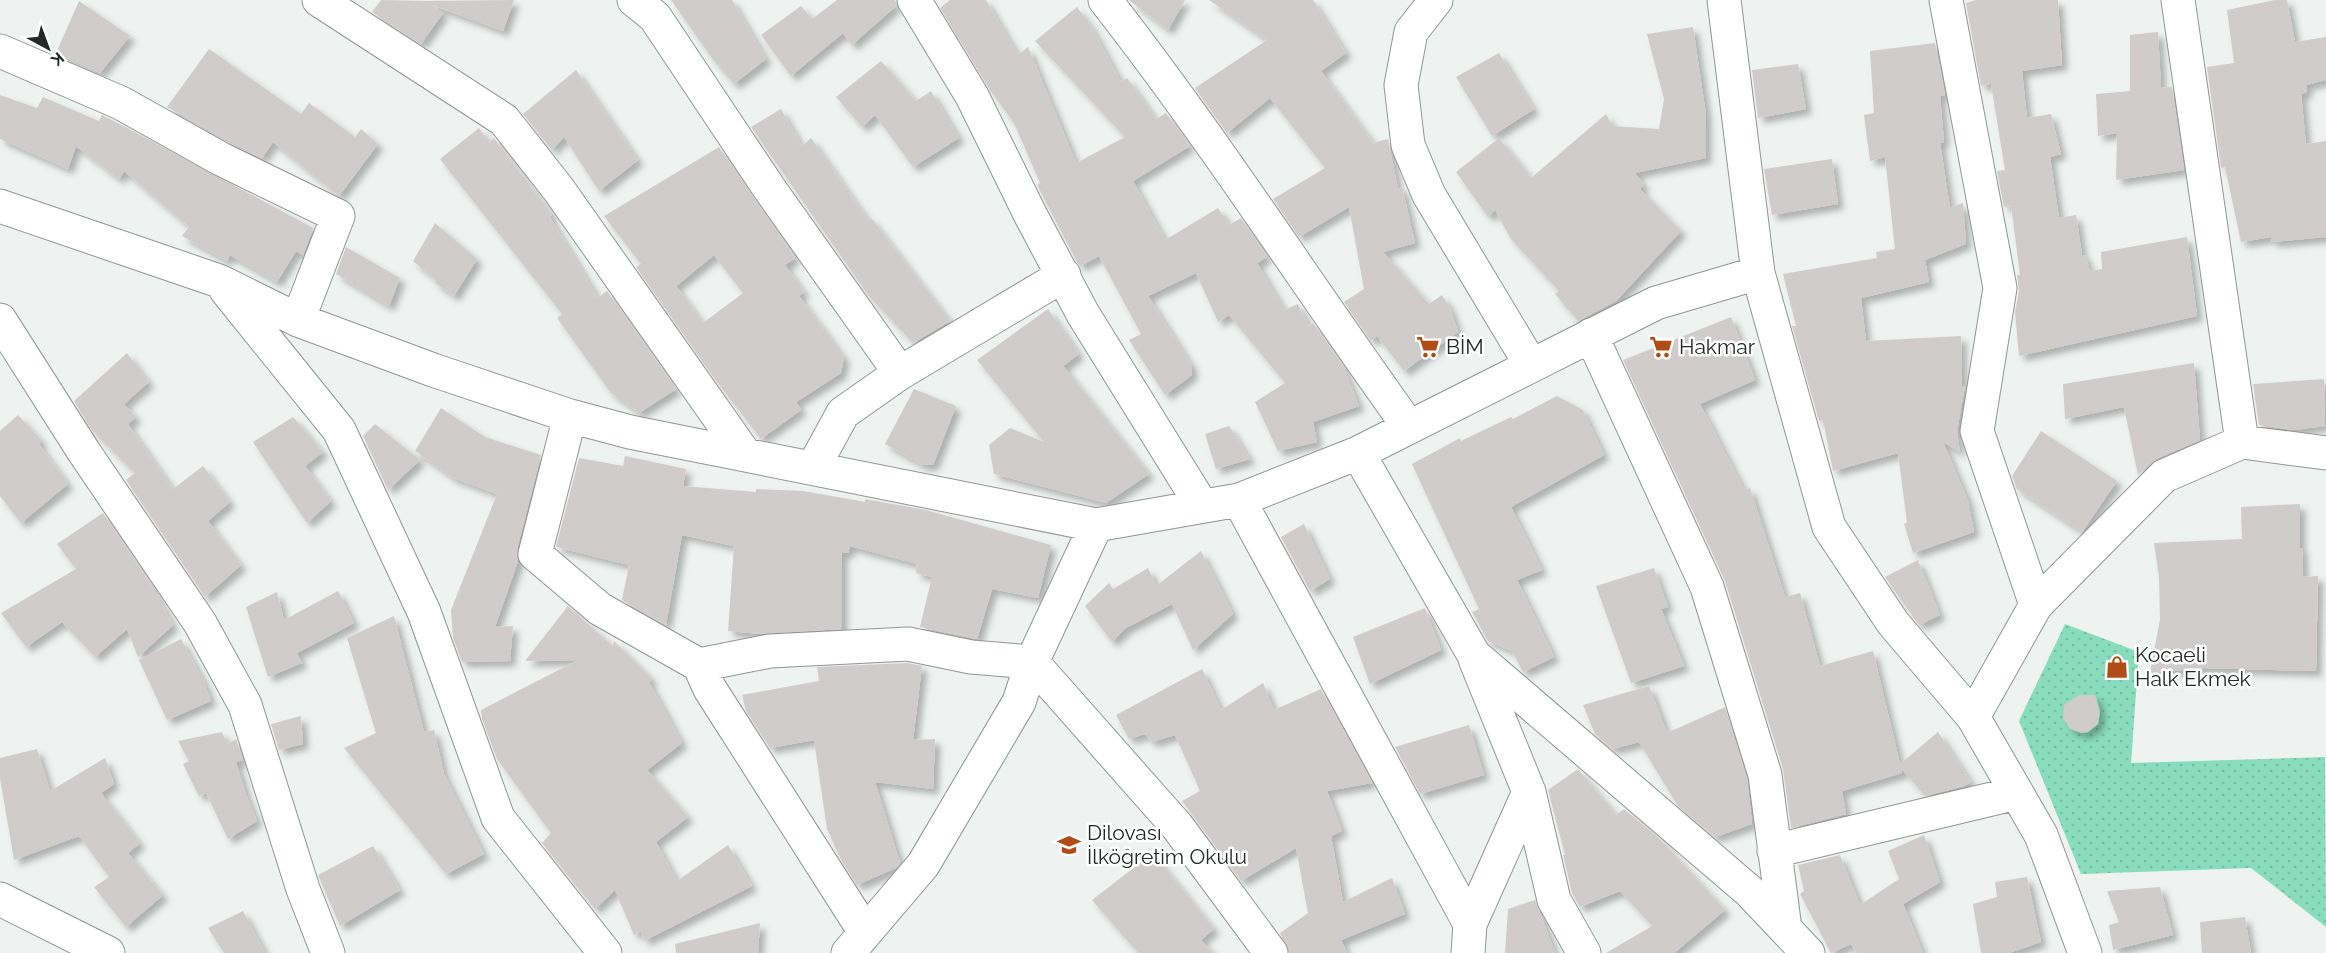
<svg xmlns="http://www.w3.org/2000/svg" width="2326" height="953" viewBox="0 0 2326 953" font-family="Raleway,sans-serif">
<defs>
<pattern id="park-dots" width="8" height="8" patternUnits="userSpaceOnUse" patternTransform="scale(1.5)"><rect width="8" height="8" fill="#89ddbe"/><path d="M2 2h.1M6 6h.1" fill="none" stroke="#76bea3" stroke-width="1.8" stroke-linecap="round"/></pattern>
<filter id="shadow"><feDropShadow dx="5.5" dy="5.5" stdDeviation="3" flood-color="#0004"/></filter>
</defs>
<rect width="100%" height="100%" fill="#eef2f1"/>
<path fill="url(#park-dots)" d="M2065,624l74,28 -8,111 194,-6 1,170 -75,-59 -170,6 -62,-153z"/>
<path fill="#d0cccb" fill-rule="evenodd" filter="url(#shadow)" d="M381,0l45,1 88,-1 -11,31 -71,-26 11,8 -22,31 -49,-32z
M671,0h61l34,59 -32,25 -20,-23z
M837,0h58l2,5 -45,40 -9,-12 -52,43 -30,-41 40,-29 11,13z
M950,0h36l32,55 10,-8 48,116 49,-26 -90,-96 42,-34 15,21 29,54 6,-4 29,41 10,-6 24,33 -57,35 32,59 53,-32 11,17 12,-7 26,39 -10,6 27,47 14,-6 11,22 4,-3 30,43 16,40 -46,16 4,20 -39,9 -23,-49 30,-19 -56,-68 -11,7 -22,-49 -48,23 44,70v9l-27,20 -36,-55 12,-6 -42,-78 -19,10 -3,-4 -40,-77 3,-2 -26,-60 -24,-33 -50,-82z
M1129,0h56l-17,30z
M1209,0h104l33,53 -25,18 52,72 15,-4 10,50 4,-2 13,56 -32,9 46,52 13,-9 8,13 8,24 -54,39 -27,-35 -6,5 -27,-39 20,-13 -15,-82 -50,30 -26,-38 52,-31 -55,-70 -43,35 -32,-45 72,-48z
M1976,0h82l4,65 -40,6 5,47 24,-4 10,40 -11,3 9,61 17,-3 6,40h3l5,16 12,-2 -1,-17 86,-15 10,79 -178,40 -4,-44 4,-21 -2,-16h3l-9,-69 -7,1 -7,-36 8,-1 -14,-86 -10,2 -15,-83z
M2275,0h12l8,42 31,-5v43l-20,5 1,7 -6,2 5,50 20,-3v96l-54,5 -1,-5 -30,5 -16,-75 -4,1 -14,-101 27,-4 -7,-53z
M79,1l51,35 -30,37 -44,-20z
M1693,27l13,88v43l-71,15 9,12 -4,4 41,42 -65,70 -38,20 -23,-27 4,-3 -48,-52 -16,-29 -7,7 -32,-45 43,-34 32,40 75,-64 6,12 47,3 5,-30 -17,-65z
M2158,32l3,56 11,-1 12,83 -68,10 1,-47 -19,3 -2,-42 34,-3v-56z
M1935,43l10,52 -5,1 4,46 -4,1 10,65 13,-5 3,41 -41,16 4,22 -68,16 5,43 95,-5 1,50h3l-8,45 3,21 -17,-10 25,59 6,31 -61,21 -9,-29 3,-2 -9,-69 -65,18 -10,-51 -4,1 -27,-95h4l-13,-52 94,-16 -1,-6 19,-3 -10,-92 -15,4 -6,-46 10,-2 -4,-62z
M209,49l92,65 8,-11 46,34 6,-8 17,15 -39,52 -66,-54 -11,16 -95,-51z
M1499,53l35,56 -42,27 -36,-59z
M881,61l35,40 15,-10 28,47 -46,29 -38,-52 -13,12 -26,-30z
M1798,64l8,45 -48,9 -6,-48z
M576,70l62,90 -39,31 -35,-54 -12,13 -29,-36z
M0,95l37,13 6,-11 56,24 3,-6 29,15 182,98 -10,27 -7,-4 -19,31 -47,-27 -3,6 -45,-25 7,-9 -65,-56 -5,8 -43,-33 -8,23 -68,-30z
M781,109l21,37 9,-8 57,82 3,-2 79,103 -37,22 -45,-48 -117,-168z
M479,128l10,15 5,-5 58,77 -2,2 48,81 9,-7 69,98 -37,24 -28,-20 -54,-75 5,-4 -122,-155z
M719,147l76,111 -10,7 19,27 -5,4 45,61 -3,16 -45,29 5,8 -40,29 -47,-61 -78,-111 5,-3 -37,-48zM714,255l29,38 -40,30 -27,-37z
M1832,159l6,45 -66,11 -8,-46z
M435,223l42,36 -23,37 -19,-13 1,-3 -23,-19z
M346,247l54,31 -11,28 -53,-32z
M1048,309l31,45 -16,12 86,108 -43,29 -112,-29 -5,-29 21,-17 34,14 -67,-82z
M1731,317l24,63 -55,24 44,86 6,-2 35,109 15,-4 20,73 53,-15 27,113 38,-32 33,50 -7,4 -39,10 -24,-28 1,5 -60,18 4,23 -55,14 -8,-59 -58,-188 -102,-221z
M127,353l22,29 -25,22 12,13 -8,7 45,65 30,-23 27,36 -22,19 33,44 -36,32 -79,-117 9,-7 -44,-44 -17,-28z
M2194,363l6,77 -44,19 -18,16 -14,-68 -59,12 -2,-35z
M2324,379l1,47 -31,4 -35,-5 -6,-41z
M914,389l42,17 -23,59h-11l-37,-21z
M1557,396l26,14 21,45 -93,52 31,63 -25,10 37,77 -31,15 -11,-21 -24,-10 -16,-29 7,-3 -67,-145 48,-26 1,3 50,-24 2,2z
M441,408l44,29 56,18 -24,94 1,12 -23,66 18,-1 -3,35 -48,1 -9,-24 -2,-28 46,-116 -44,-16 -38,-27z
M18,415l24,26 -3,3 29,40 -47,39 -21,-27v-65z
M293,417l30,35 -18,14 26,35 -24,22 -54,-81z
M375,424l45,36 -32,30 -25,-54z
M1229,426l21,33 -34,10 -11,-35z
M2041,431l76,50 -35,51 -65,-43 -5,-13z
M625,456l61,13 -3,17 73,6v-3l47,2 62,11v-3l61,11 125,35 -13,53 -46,-9 -15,50 -57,-12 12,-50 -16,-4 1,-9 -67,-18 -2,7 -6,-1v77l-82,5 -32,-3 6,-85 -52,-11 -16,90 -44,-25 7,-35 -73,-18 23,-89 44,8z
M2300,504v44h2l1,29 15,-1 -2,95 -112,-3 -54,5 10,-54 -1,-42 -5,-34 88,-4 -1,-32z
M103,513l47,70 23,42 -35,32 -11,-28 -32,28 -33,-35 -36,25 -25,-34 75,-44 -19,-25z
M1304,524l26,55 -20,12 -29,-54z
M1201,551l32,63 -40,36 -21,-46 -46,24 -14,14 -27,-36 24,-23 4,6 35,-21 8,18z
M1918,560l22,55 -21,10 -34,-48z
M1654,568l14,39 -7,2 23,57 -53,17 -35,-97z
M338,591l16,32 -57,30 5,10 -34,14 -22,-70 31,-15 7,28z
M568,606l45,40 1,-5 38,38 -3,3 33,61 -35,27 41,47 -32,25 21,39 51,-36 24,41 -108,55 -3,-10 -7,4 -19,-45 -20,19 -53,-66 9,-10 -54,-74 -15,-40 -1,-9 97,-50 -53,1z
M1425,608l16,42 -71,34 -17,-47z
M394,616l30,116 10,-2 10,44 40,80 -38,20 -102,-126 32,-15 -29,-95z
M181,639l23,43 7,19 -44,19 -28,-60z
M907,663l15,3 -9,74 22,-1 -2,50 -58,-7 25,81 -4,5 -39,17 -16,-25 -14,-31 -13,-89 -44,8 -24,-37 -4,-16 77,-14 -2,-14z
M1202,669l19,41 42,-27 11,27 47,-21 51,94 -45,8 15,40 -11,5 12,66 49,-24 13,36 -64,26 6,13h-58l-9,-20 28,-20 -12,-65 -55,33 -59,-80 18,-10 -25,-56 -23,7 -7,-8 -16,5 -13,-24z
M1649,686l18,47 58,-26 22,72 5,45 -37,13 -37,-31 -39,-64 -26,7 -18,-15 -12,-29z
M2079,695h16l5,16 -2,13 -10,8 -6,1 -12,-4 -7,-11 1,-13z
M301,716l2,28 -24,6 -8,-26z
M1469,725l15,50 -64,19 -25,-47z
M222,732l5,12 9,-5 7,21 -7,2 10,33 11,26 -29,18 -22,-46 -7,3 -16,-32 6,-3 -11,-20z
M37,749l13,42 55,-33 9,26 -13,9 39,50 -12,10 35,42 -37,32 -32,-40 15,-10 -30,-41 -65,24 -14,-82v-20z
M1578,769l38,46 8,-6 38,32 63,69 -51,43h-68l46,-27 -32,-35 -40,16 -8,-14 -9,-38h2l-17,-65z
M1924,835l16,47 -37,22 20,49h-66l-6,-9 -20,9 -31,-59 4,-3 -6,-26 42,-10 20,50 39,-26 -11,-28z
M373,846l27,44 -60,36 -22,-51z
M1153,853l61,76 -13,11 12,13h-75l-46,-53z
M2027,877l14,65 -32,11h-28l-8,-49 24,-7 -2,-15z
M2160,887l13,48 -60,15 -4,-25 10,-3 -12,-31z
M1535,900l20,53h-50l3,-44z
M243,911l22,42h-41l-16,-25z
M2245,917l6,36h-49l-2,-31z
M760,923l-2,30h-82l-1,-9z"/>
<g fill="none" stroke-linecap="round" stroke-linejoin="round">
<g stroke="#919594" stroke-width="35">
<path id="minor" d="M319,0l185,120 55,70 185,263
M634,0l21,17 114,171 131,185
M914,0l58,96 58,118 53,100 119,192
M1105,0c108,138 202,285 304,427
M1436,0l-25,32 -10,53 7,60 21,50 102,170
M1724,0l34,273 71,254 64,96 80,94 68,118 44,118
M1946,0l54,288 -23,143 59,174 -63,112
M2178,0l64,442
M0,51l121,52 100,56 117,57 -40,104
M0,206l219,75 79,39 135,50 137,46 60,16 466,93 143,-25 119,-47 298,-150 102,-30
M226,290l113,140 85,182 74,206 107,135
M0,320l84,132 116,171 45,82 58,184 25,64
M1591,335l116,252 58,188 20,154
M570,416l-35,138 65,55 99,56 11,24 155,243
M1358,453l116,202 275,236 59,62
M813,468l30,-55 57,-40 164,-98
M1239,500l231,424
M2036,605l128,-129 78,-34 84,11
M1475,659l54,133 25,108 30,53
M699,665l71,-14 138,-7 63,13 61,5 145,164 94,127
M1774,851l243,-58
M0,899l108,54
M848,953l75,-88 96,-163 13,-40 64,-137
M1468,953l2,-29 59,-132"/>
</g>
<use href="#minor" stroke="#fff" stroke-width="33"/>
</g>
<defs>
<g id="supermarket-bare" transform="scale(1.8)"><path d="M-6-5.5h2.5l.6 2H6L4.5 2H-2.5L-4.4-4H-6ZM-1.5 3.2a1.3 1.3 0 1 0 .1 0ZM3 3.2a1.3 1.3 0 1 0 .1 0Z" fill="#b04c16" stroke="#fdfffe" stroke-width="2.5" paint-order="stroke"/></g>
<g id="shop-bare" transform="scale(1.8)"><path d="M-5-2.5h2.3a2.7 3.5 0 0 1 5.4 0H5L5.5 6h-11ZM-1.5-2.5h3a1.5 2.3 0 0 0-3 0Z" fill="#b04c16" stroke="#fdfffe" stroke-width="2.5" paint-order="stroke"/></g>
<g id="school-bare" transform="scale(1.8)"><path d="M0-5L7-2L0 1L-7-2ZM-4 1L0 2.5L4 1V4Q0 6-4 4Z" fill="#b04c16" stroke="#fdfffe" stroke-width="2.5" paint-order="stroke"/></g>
</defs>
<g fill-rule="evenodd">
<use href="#supermarket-bare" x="1428" y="347"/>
<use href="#supermarket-bare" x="1661" y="347"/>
<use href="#shop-bare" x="2117" y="667"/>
<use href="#school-bare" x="1069" y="845"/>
</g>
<g text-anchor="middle" stroke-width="5" stroke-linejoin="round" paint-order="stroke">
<g font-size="21" fill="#262827" stroke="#fdfffe" text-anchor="start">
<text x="1446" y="354">BİM</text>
<text x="1679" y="354">Hakmar</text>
<text x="2135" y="662">Kocaeli<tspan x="2135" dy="24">Halk Ekmek</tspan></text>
<text x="1087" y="840">Dilovası<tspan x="1087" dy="24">İlköğretim Okulu</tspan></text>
</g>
</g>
<g transform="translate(48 48) rotate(139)" stroke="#fdfffe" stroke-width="4.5" paint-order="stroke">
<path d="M0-4.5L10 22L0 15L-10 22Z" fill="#262827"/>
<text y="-9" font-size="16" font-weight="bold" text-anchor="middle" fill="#262827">K</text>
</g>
</svg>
